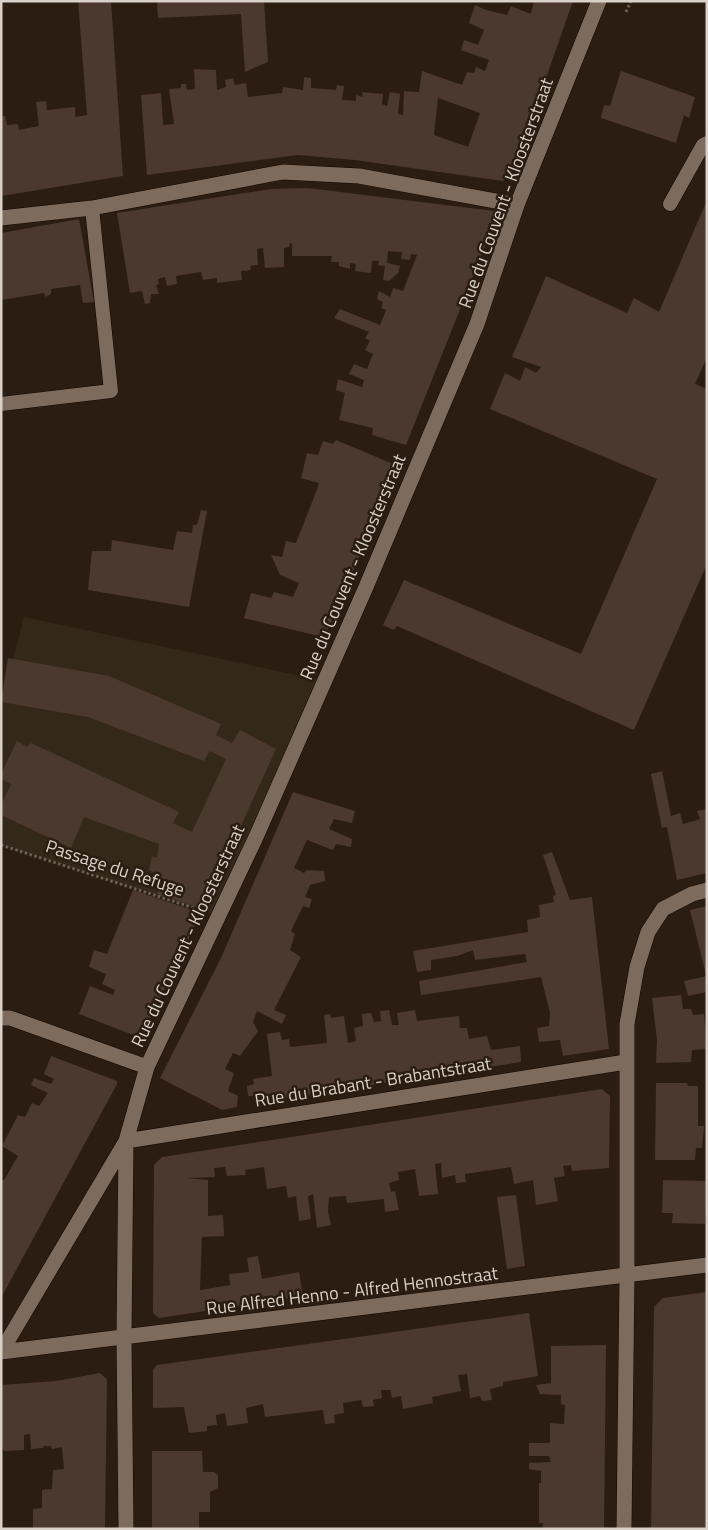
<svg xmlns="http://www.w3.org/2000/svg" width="708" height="1530" viewBox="0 0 708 1530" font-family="'Titillium Web',sans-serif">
<rect width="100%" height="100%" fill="#2b1d11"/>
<path fill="#33281a" d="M24,617l301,64 -113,233 -211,-69v-140z"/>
<path fill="#4b3930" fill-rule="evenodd" d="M78,1h33l12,175 -122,20v-80h4l2,9 11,-1 1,6 20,-4 -3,-24 10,-1 1,9 28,-3v10l12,-2z
M157,1h107l4,61 -23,10 -4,-58 -83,4z
M534,1h39l-61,174 -9,6 -148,-21 -57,-5 -151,20 -6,-80 20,-2 2,32 11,-1 -5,-35 12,-1v-4h5l1,6 8,-1 -1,-20 22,1 1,20 9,-3 -1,-7 8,-2 2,7 11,-2 2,14 34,-4 1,-6 20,3 1,-13 7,1v10l25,2 1,-5 7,1 -2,14 14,1v-6l7,2 -1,-5 21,2 -1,10 5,2 3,-14 10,2 -2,20 5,1 1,-24 15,1 3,-21 40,14 5,-13 7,1 2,-6 9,4 4,-11 -28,-10 3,-10 14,5 6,-15 -15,-7 6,-18 11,5 21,5 4,-9 20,8zM438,98l42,15 -12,34 -34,-12z
M621,71l74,26 -6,21 -5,-3 -8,28 -75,-25 3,-13 6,1z
M308,188l186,23 3,5 -91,229 -34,-10 1,-7 -34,-8 6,-27 -9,-3 2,-11 24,8 2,-7 -15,-6 5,-10 13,5 6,-15 -8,-4 5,-9 -5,-3 4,-6 -35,-14 6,-9 40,16 6,-15 -5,-2 2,-6 -6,-3 2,-8 11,6 3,-9 10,3 14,-36 -6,-1 -1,6 -9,-1 1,-7 -14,-1 -1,12 13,3 -2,7 -9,8 -6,-1 2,-14 -7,-1 1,-4h-7l-1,12 -16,-2 1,-7 -6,-1v6l-11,-3v-4h-8l1,-6h-40v-12l-2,-1 -1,4 -5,1v19l-19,1 -2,-20 -6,1 1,16 -8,1 1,4 -10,1 1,9 -25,3v-5l-14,2 -2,-8 -25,4 1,8 -10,2 -2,-9 -7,2 1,5 -3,1 3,9h-8l-1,9 -5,1 -3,-13 -12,2 -13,-80 154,-24z
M707,200v157l-12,27 12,5v175l-73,166 -237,-104 -3,4 -11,-5 21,-45 177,74 76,-175 -167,-70 15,-36 15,8 5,-14 11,6 5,-6 -29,-10 34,-81 81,37 7,-15 25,14z
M79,219l15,83 -11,1 -3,-18 -29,4v5l-6,3 -1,-4 -43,7v-67z
M336,440l62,26 -71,166 -8,4 -75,-18 7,-25 20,5 3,-6 19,5 6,-14 -19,-8 -9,-20 11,2 4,-16 10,2 20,-51 3,-9 -18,-5 6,-25 11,2 5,-14 10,3z
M201,510l6,1 -18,96 -101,-17 4,-39h19l1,-11 61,10 4,-19 15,2 1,-8h4z
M8,658l101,18 112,48 -5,11 16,8 8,-13 36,19 -73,160 -46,-15 2,-6 -9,-1 7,-13 -8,-4 3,-14 5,2 2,-14 -75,-27 -13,31 -70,-33v-10l10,-21 -10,-5v-5l16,-33 10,6 4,-4 148,69 -6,11 19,9 34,-73 -16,-8 -6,10 -116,-44 -87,-15z
M662,771l9,45 9,-3 3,11 17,-5 -3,-8 10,-2v64l-30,7 -10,-53 -5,1 -11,-54z
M293,792l62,19 -3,12 -18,-4 -5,10 23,10 -1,8 -15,-3 -3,6 -26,-10 -13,28 10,5 3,-3 17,1 1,10 -15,4 -5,12 7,2 -3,9 -6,-2 -12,25 4,3 -5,16 11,7 -27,53 12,5 -4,9 -25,-13 -4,11 5,9 -18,25 -7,-3 -8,16 9,4 -6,18 10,5 -1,11 -15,3 -62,-32 61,-120z
M552,852l18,48 22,-3 17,152 -46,7 -3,-16 -21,2 -2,-14 12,-2 1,-13 -9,-36 -120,18 -2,-14 108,-19 -2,-8 -50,6 -2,-10 -16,6 -26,4v10l-14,2 -4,-21 115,-19 -1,-12 13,-3 -1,-12 15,-3 -1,-6 3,-1 -13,-40z
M133,890l68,23 -60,125 -62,-24 11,-28 23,9 2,-5 -13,-6 4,-10 -17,-7 5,-17 13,4z
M707,906v69h-1l-16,-65z
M707,976v16l-19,4 -4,-15z
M681,995l2,14h8l2,6 11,-1 3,35 -15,1 -1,12 -35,1 1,-23 -5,-42z
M389,1010l3,15h7l-2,-12 18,-3 2,11 42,-5 1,12h7l2,11 18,-3 4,14 29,-4 1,16 -265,41 -1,-7h-7l-1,-10 7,-2 -1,-5 19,-3 -5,-42 13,-2 2,8 7,-1 1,8 37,-4 -3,-28 6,-1 1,4 13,-2 4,27 8,-2 -2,-13 9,-2 -1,-12 9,-1 3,9 7,-1 -1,-10z
M51,1056l66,25v3l-116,214v-118h3l14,-24 -16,-10 16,-31 7,2 7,-14 7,3 9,-13 -17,-8 3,-7 17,6 3,-5 -10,-5z
M656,1083h31l1,3h10v40h6l-2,22h-6l-1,12h-40z
M602,1089l8,7 -1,72 -37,3 -1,-6 -8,1 2,10 -11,2 4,23 -22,4 -3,-25 -19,4 -3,-17 -46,7 1,8 -10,1 -1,-8 -13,3 -1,-15 -6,1 3,30 -19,2 -4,-27 -17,3 1,8 -10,3 2,9 4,-1 4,19 -14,2 -1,-13 -37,4 -1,-7 -17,1 -1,15 3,13 -14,3 -4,-34 -5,2 3,23 -12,2 -3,-25 -8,2 -2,-12 -19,3 -3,-22 -19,3 1,5 -19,1 -2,-9 -11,1 1,9 -28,1 21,2v36l15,-1 1,21 -22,1 -2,53 30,-5 -1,-11 20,-2 -2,-14 11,-2 4,23 37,-7 4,24 -144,22 -6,-5 1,-148 8,-8z
M663,1180l44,1 -2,43 -33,-1 1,-10h-11z
M516,1195l9,71 -18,3 -10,-72z
M707,1292l-1,237h-55l3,-222 9,-9z
M529,1313l9,63 -35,6v4l-13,3 2,11 -10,1 -2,-5 -10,2 -3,-24 -9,1 3,16 -29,6 1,6 -30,6 -2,-13 -9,2 -2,-8h-9l1,8 -9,2 1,6 -11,1 -2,-7 -18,3 1,10 -10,2 1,8 -10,1 -2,-14 -58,7 -2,-13 -17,4 2,15 -21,3 -2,-13 -9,2 1,10 -10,1v5l-18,2 -5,-26 -31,1v-38l4,-5z
M606,1345l-2,184h-61v-6h-4v-40h2v-12l-12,-2v-6l22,-1 -2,-6h-20v-13h21v-20l14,1 1,-19 -4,-1v-9l-21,-1 -4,-9 15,-2v-37z
M100,1373l7,6 -2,150h-72v-20l9,-1v-18l10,-1 1,-19 11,-1 -2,-22 -10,2 -1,-3h-7l-1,2 -12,1 -1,-15 -6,1v15l-20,1 -3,-5v-61l55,-4z
M152,1451h50l1,21h11l4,3v13l-8,4v20h-11v17h-47z"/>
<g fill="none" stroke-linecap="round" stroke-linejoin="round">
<g stroke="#130701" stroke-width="15">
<path id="lane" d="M670,204l33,-59 4,-2
M1,404l110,-13 -19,-183"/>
</g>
<g stroke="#130701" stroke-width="16">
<path id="street" d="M1,218l91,-10 191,-36 76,4 158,29
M1,1018h9l137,49
M126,1141l500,-79
M126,1142l-2,196 2,191
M1,1352l125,-211 21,-74 109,-230 110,-250 111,-263 40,-119 82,-204
M1,1352l706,-87
M624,1529l3,-253v-252l10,-57 11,-35 15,-23 29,-15 15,-4"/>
</g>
<path stroke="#6c6056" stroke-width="3" stroke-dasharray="2.5 2.5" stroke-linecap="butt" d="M626,12l5,-11
M1,845l199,65"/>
<use href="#lane" stroke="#7d6c5e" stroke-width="14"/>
<use href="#street" stroke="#7d6c5e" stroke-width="15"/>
</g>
<g text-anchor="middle" stroke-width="5" stroke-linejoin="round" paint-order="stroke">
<g font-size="18" fill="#d9d0c8" stroke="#2b1d11">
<text transform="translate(506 193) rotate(-70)" y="6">Rue du Couvent - Kloosterstraat</text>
<text transform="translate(353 567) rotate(-67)" y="6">Rue du Couvent - Kloosterstraat</text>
<text transform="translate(115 868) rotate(18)" y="6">Passage du Refuge</text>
<text transform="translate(188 936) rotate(-65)" y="6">Rue du Couvent - Kloosterstraat</text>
<text transform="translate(373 1082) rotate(-9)" y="6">Rue du Brabant - Brabantstraat</text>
<text transform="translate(352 1291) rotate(-7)" y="6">Rue Alfred Henno - Alfred Hennostraat</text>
</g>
</g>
<rect width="708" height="1530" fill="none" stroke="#d9d0c8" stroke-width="5"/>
</svg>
